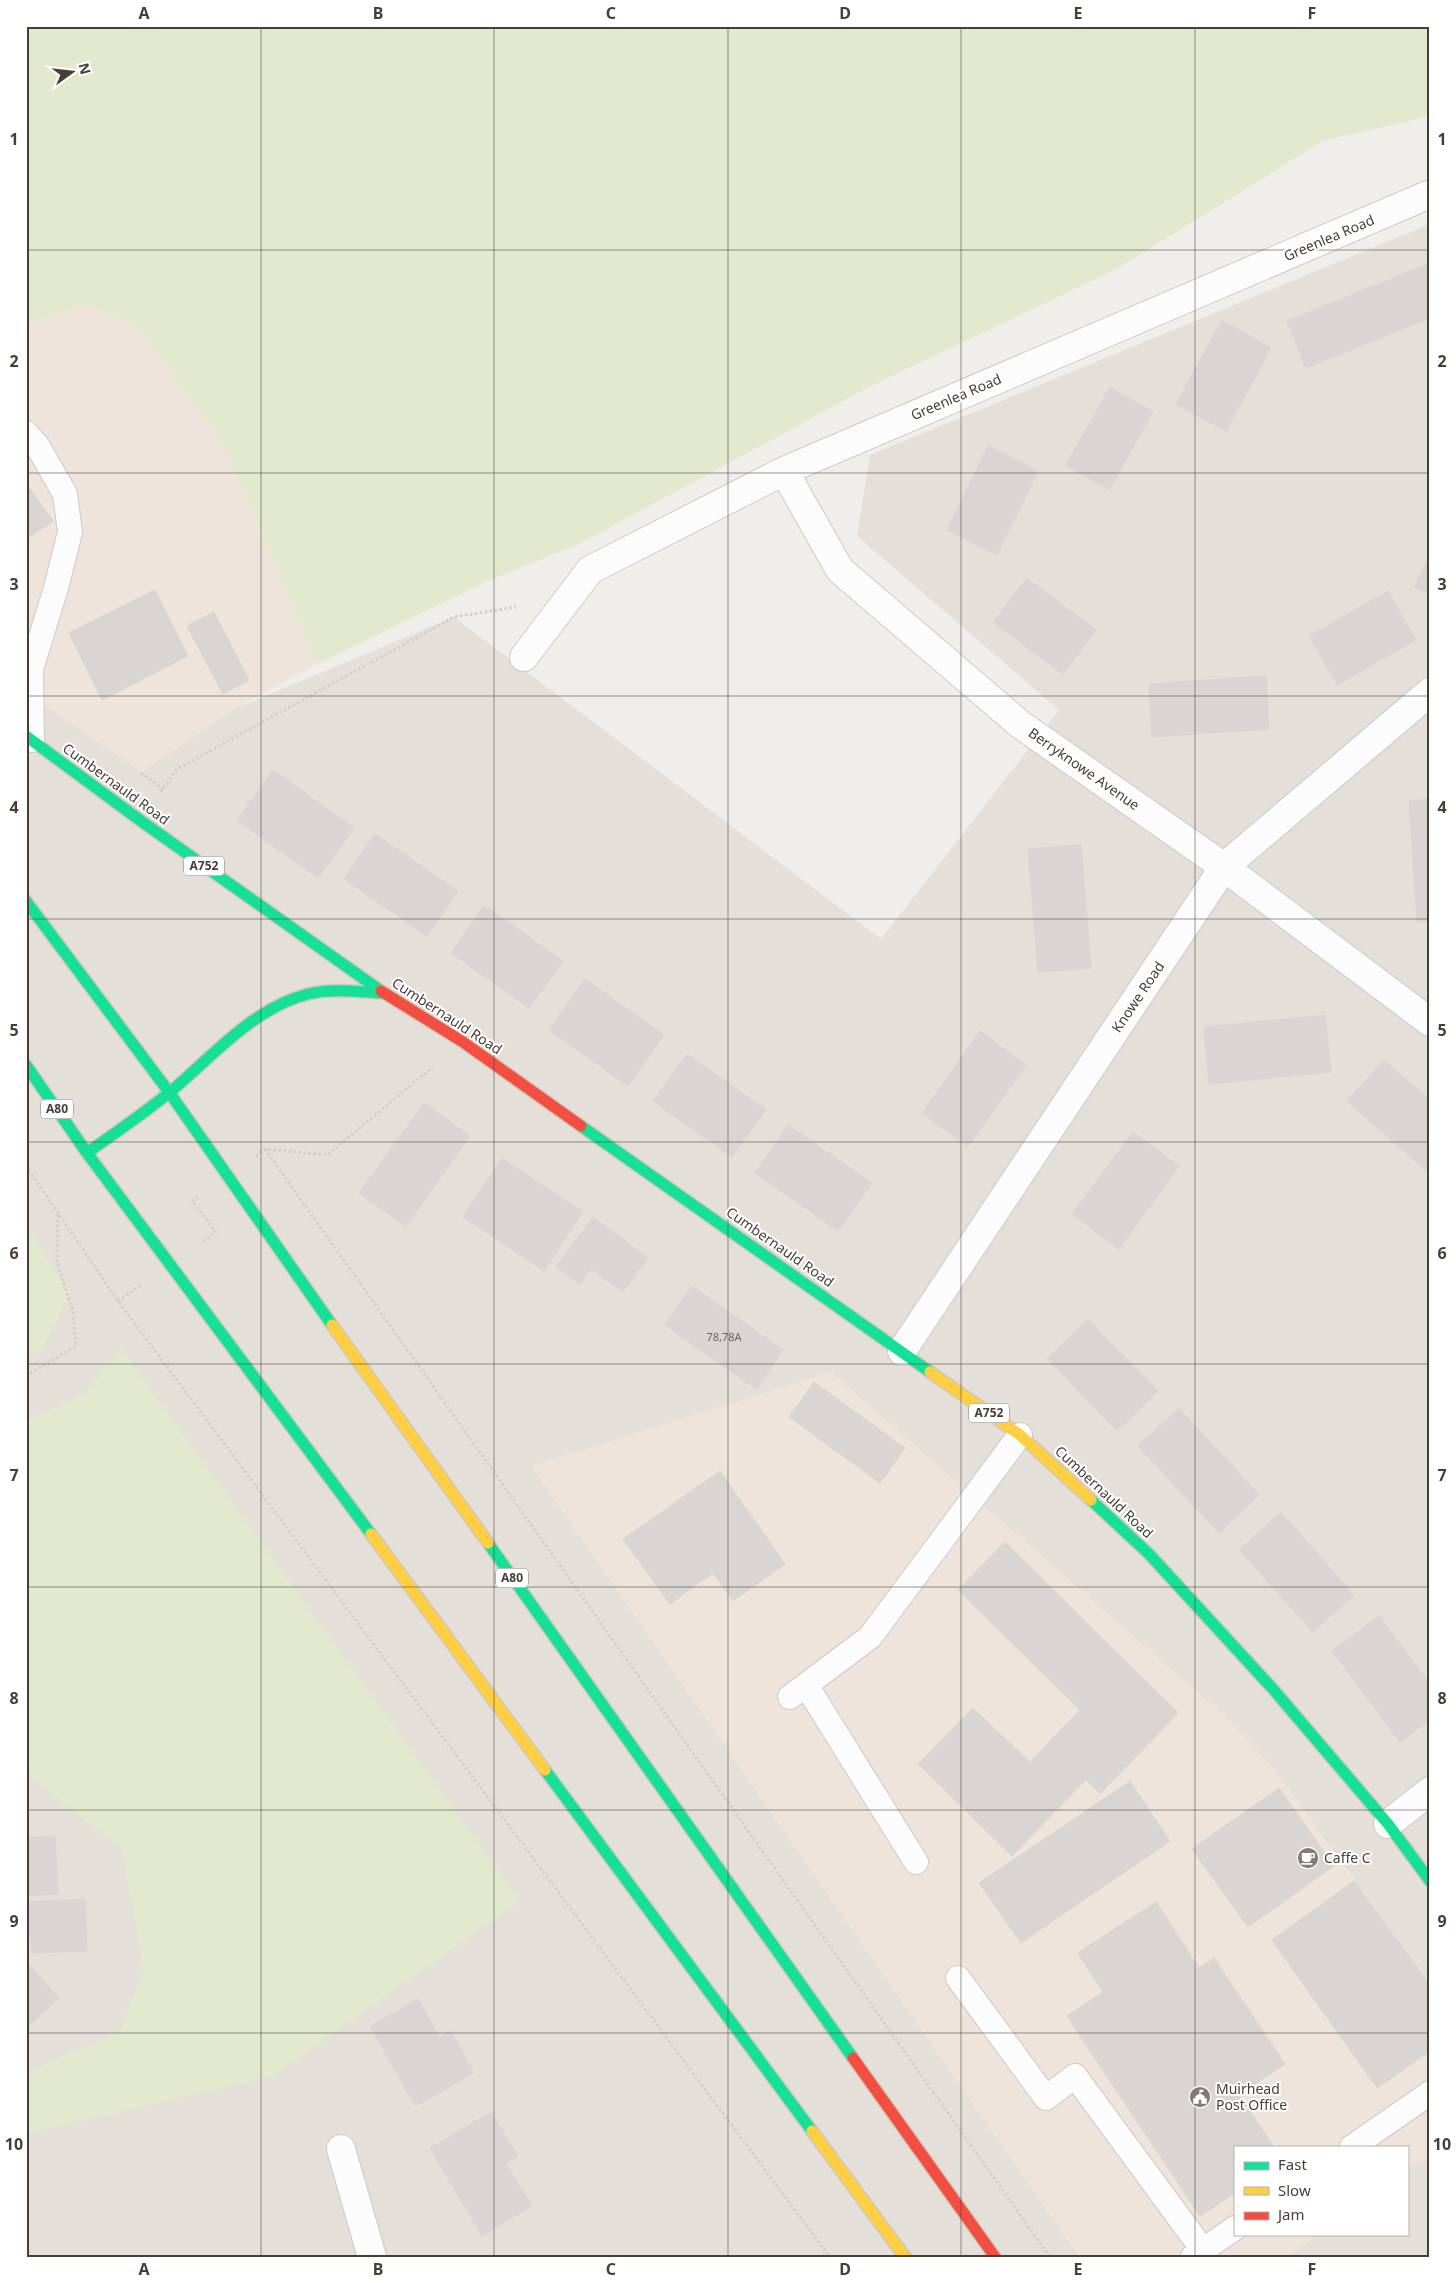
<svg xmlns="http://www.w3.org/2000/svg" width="1456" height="2283" viewBox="0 0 1456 2283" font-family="'Noto Sans',sans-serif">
<rect width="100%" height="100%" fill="#f0eeeb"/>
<path fill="#e4dfd9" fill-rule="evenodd" d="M1430,224v2033h-1404v-1565l116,80 90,-62 222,-93 427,322 178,-229 -202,-174 13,-81zM1235,2147h172v87h-172z"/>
<path fill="#efe4dc" d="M86,305l54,23 84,119 94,217 -86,46 -90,62 -116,-80v-367z
M831,1372l387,338 53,55 159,218v171l-23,16v-23h-172v87h84l-31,23h-209l-548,-791z"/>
<path fill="#e2e9cc" d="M26,26h1404v90l-107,25 -208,129 -244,116 -292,158 -94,38 -167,82 -94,-217 -84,-119 -54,-23 -60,20z
M26,1226l43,67 -27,59 -16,3z
M121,1349l399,552 -247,175 -247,58v-61l93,-41 25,-65 -23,-119 -87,-68 -8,-12v-348l57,-24z"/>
<path fill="#d8d5d2" stroke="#d9d5d1" d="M1430,263v55l-124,50 -19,-47z
M1222,320l49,28 -45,83 -50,-27z
M1110,387l43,25 -44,78 -43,-25z
M988,446l50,25 -41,84 -50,-25z
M26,483l27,38 -23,16 -4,-5z
M1430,555v39l-16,-7z
M1027,578l69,52 -33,44 -70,-52z
M155,590l33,66 -86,44 -33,-67z
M1388,591l28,49 -79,45 -28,-49z
M214,612l35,68 -26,14 -36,-68z
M1266,676l3,53 -117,8 -3,-53z
M273,770l81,58 -36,50 -81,-58z
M1430,799v122l-13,1 -8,-121z
M375,834l83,57 -31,45 -83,-57z
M1081,845l10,123 -53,4 -10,-123z
M484,905l79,56 -34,47 -78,-55z
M585,979l79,56 -36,51 -79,-56z
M1325,1015l6,57 -122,12 -5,-57z
M980,1031l46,34 -58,82 -46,-34z
M687,1054l79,56 -34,47 -79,-56z
M1384,1060l46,40v74l-83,-73z
M424,1103l46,33 -64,90 -47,-33z
M788,1125l84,58 -34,48 -83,-58z
M1133,1132l46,34 -60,83 -47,-35z
M502,1158l81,54 -39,59 -81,-54z
M593,1217l55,41 -25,34 -32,-23 -11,15 -24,-17z
M692,1286l91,64 -27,39 -91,-64z
M1088,1319l70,72 -41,40 -70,-72z
M814,1382l91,66 -25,35 -91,-66z
M1179,1408l80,87 -40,38 -81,-87z
M720,1471l65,93 -52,37 -20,-28 -43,31 -47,-65z
M1281,1512l73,83 -41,37 -74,-82z
M1005,1542l173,171 -78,81 -14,-14 -74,76 -94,-92 55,-56 57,54 50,-52 -122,-120z
M1379,1616l51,68v36l-30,22 -68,-91z
M1130,1781l40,60 -149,102 -42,-60z
M1279,1788l55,78 -86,61 -56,-78z
M55,1836l3,58 -32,2v-58z
M1354,1881l27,37 -83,59 -26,-37z
M85,1899l2,52 -55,2 -1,-18h-5v-33z
M1156,1902l43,66 15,-10 71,106 -46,31 35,52h-39v46l-35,23 -133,-200 36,-24 -25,-39z
M1381,1918l28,38 -83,60 -28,-39z
M1409,1956l21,29v66l-53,37 -51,-72z
M26,1962l33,36 -33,30z
M418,1999l22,39 11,-7 23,42 -59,33 -45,-80z
M491,2112l27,44 -12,8 26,42 -50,30 -52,-88z"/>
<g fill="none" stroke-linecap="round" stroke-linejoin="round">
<g stroke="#cdcac7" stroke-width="26">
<path id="lane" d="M26,433l11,12 28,49 5,38 -14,56 -25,81 1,71
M806,1685l110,177
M790,1697l80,-60 150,-202
M958,1978l88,120 29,-22 128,174
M1352,2147l78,-54
M1193,2257l42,-29"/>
</g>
<g stroke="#cdcac7" stroke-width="30">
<path id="street" d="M784,471l56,99 181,155 203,142 206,155
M524,657l66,-87 194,-99 646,-277
M902,1351l322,-484 206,-175
M1388,1824l42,-33
M341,2149l31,108"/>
</g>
<g stroke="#d1c7ba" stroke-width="14">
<path id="fast" d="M26,736l115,85 240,170
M26,901l143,191 163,233
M26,1065l61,88 284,381
M581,1126l349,246
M87,1153c28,-20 56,-39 83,-61 42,-35 83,-84 138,-98 25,-6 51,-2 76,-1
M1091,1500l58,54 124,135 115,135 42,57
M488,1543l365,515
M545,1770l267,361"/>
</g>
<g stroke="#d1c7ba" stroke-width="14">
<path id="slow" d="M332,1325l156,218
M930,1372l90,63 71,65
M371,1534l174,236
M812,2131l93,126"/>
</g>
<g stroke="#d1c7ba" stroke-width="14">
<path id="jam" d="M381,991l82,51 118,84
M853,2058l142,199"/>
</g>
<path stroke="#d1cecb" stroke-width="3" stroke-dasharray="2.5 2.5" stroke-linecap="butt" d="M141,773l22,16
M161,792l16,-23 277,-152 62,-10
M265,1149l785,1108
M256,1156l9,-7 62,6 106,-88
M26,1166l92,135 712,956
M198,1197l-6,4 24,31 -16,11
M118,1301l24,-17
M26,1376l50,-30 -3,-34 -16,-50 1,-49"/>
<use href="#lane" stroke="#fdfcfc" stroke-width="24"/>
<use href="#street" stroke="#fdfcfc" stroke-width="28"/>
<use href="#fast" stroke="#16e098" stroke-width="11"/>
<use href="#slow" stroke="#ffcf43" stroke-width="11"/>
<use href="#jam" stroke="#f24e42" stroke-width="11"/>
</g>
<path fill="none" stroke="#463e37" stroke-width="1" stroke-opacity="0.55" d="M261,26v2231M494,26v2231M728,26v2231M961,26v2231M1195,26v2231M26,250h1404M26,473h1404M26,696h1404M26,919h1404M26,1142h1404M26,1364h1404M26,1587h1404M26,1810h1404M26,2033h1404"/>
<defs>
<g id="cafe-disc" transform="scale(1.125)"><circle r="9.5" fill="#827c76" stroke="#fff"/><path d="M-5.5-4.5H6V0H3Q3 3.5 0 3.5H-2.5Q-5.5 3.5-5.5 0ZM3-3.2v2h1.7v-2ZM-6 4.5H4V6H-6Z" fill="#fff"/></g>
<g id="civic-disc" transform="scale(1.125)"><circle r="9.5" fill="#827c76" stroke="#fff"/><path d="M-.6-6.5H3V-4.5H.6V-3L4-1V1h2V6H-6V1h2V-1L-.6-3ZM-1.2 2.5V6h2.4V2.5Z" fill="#fff"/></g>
</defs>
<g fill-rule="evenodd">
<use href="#cafe-disc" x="1308" y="1858"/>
<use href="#civic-disc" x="1200" y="2097"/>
</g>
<g text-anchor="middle" stroke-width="4" stroke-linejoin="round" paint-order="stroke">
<g font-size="11" fill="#6c655f">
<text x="724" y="1341">78,78A</text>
</g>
<g fill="#fff" stroke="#7e7873" stroke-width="1">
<rect x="184" y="856.5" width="40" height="19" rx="4"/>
<rect x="41" y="1099.5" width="32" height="19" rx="4"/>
<rect x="969" y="1403.5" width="40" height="19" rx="4"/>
<rect x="496" y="1568.5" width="32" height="19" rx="4"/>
</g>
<g font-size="12" font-weight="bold" fill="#463e37">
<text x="204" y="870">A752</text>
<text x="57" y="1113">A80</text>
<text x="989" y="1417">A752</text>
<text x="512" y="1582">A80</text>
</g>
<g font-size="14" fill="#463e37" stroke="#fff">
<text transform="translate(1329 238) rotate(-23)" y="5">Greenlea Road</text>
<text transform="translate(956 397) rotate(-23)" y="5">Greenlea Road</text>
<text transform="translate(1084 769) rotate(35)" y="5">Berryknowe Avenue</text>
<text transform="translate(116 784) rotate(36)" y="5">Cumbernauld Road</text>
<text transform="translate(1138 997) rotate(-56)" y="5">Knowe Road</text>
<text transform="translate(447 1016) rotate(33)" y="5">Cumbernauld Road</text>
<text transform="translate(780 1247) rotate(35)" y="5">Cumbernauld Road</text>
<text transform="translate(1104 1492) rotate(43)" y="5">Cumbernauld Road</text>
</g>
<g font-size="14" fill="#463e37" stroke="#fff" text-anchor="start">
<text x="1324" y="1863">Caffe C</text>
<text x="1216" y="2094">Muirhead<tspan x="1216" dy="16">Post Office</tspan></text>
</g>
</g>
<rect width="1456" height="2283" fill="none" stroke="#ffffff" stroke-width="55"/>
<rect x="1234" y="2146" width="175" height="90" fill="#ffffff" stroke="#b5b2af"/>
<rect x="1244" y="2162" width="25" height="8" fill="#16e098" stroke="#b5b2af"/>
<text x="1278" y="2170" font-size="15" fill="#463e37">Fast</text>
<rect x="1244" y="2187" width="25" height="8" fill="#ffcf43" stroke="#b5b2af"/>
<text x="1278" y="2196" font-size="15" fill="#463e37">Slow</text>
<rect x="1244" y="2212" width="25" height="8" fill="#f24e42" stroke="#b5b2af"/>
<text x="1278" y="2220" font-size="15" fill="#463e37">Jam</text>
<g transform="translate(72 72) rotate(75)" stroke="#ffffff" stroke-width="4" paint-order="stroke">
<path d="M0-4L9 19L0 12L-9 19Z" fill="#463e37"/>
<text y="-8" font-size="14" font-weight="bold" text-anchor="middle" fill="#463e37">N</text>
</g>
<rect x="28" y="28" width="1400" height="2228" fill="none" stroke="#463e37" stroke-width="2"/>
<g font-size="16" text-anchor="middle" font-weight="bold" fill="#463e37">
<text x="144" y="19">A</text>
<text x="378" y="19">B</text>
<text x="611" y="19">C</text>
<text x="845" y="19">D</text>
<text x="1078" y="19">E</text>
<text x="1312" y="19">F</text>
<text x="14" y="145">1</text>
<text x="1442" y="145">1</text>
<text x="14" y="367">2</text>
<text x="1442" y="367">2</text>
<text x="14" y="590">3</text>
<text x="1442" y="590">3</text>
<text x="14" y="813">4</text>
<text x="1442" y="813">4</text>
<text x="14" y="1036">5</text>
<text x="1442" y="1036">5</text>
<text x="14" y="1259">6</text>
<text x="1442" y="1259">6</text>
<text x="14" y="1481">7</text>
<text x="1442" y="1481">7</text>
<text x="14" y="1704">8</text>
<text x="1442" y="1704">8</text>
<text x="14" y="1927">9</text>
<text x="1442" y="1927">9</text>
<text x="14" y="2150">10</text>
<text x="1442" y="2150">10</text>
<text x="144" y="2275">A</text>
<text x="378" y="2275">B</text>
<text x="611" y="2275">C</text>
<text x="845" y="2275">D</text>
<text x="1078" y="2275">E</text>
<text x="1312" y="2275">F</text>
</g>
</svg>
